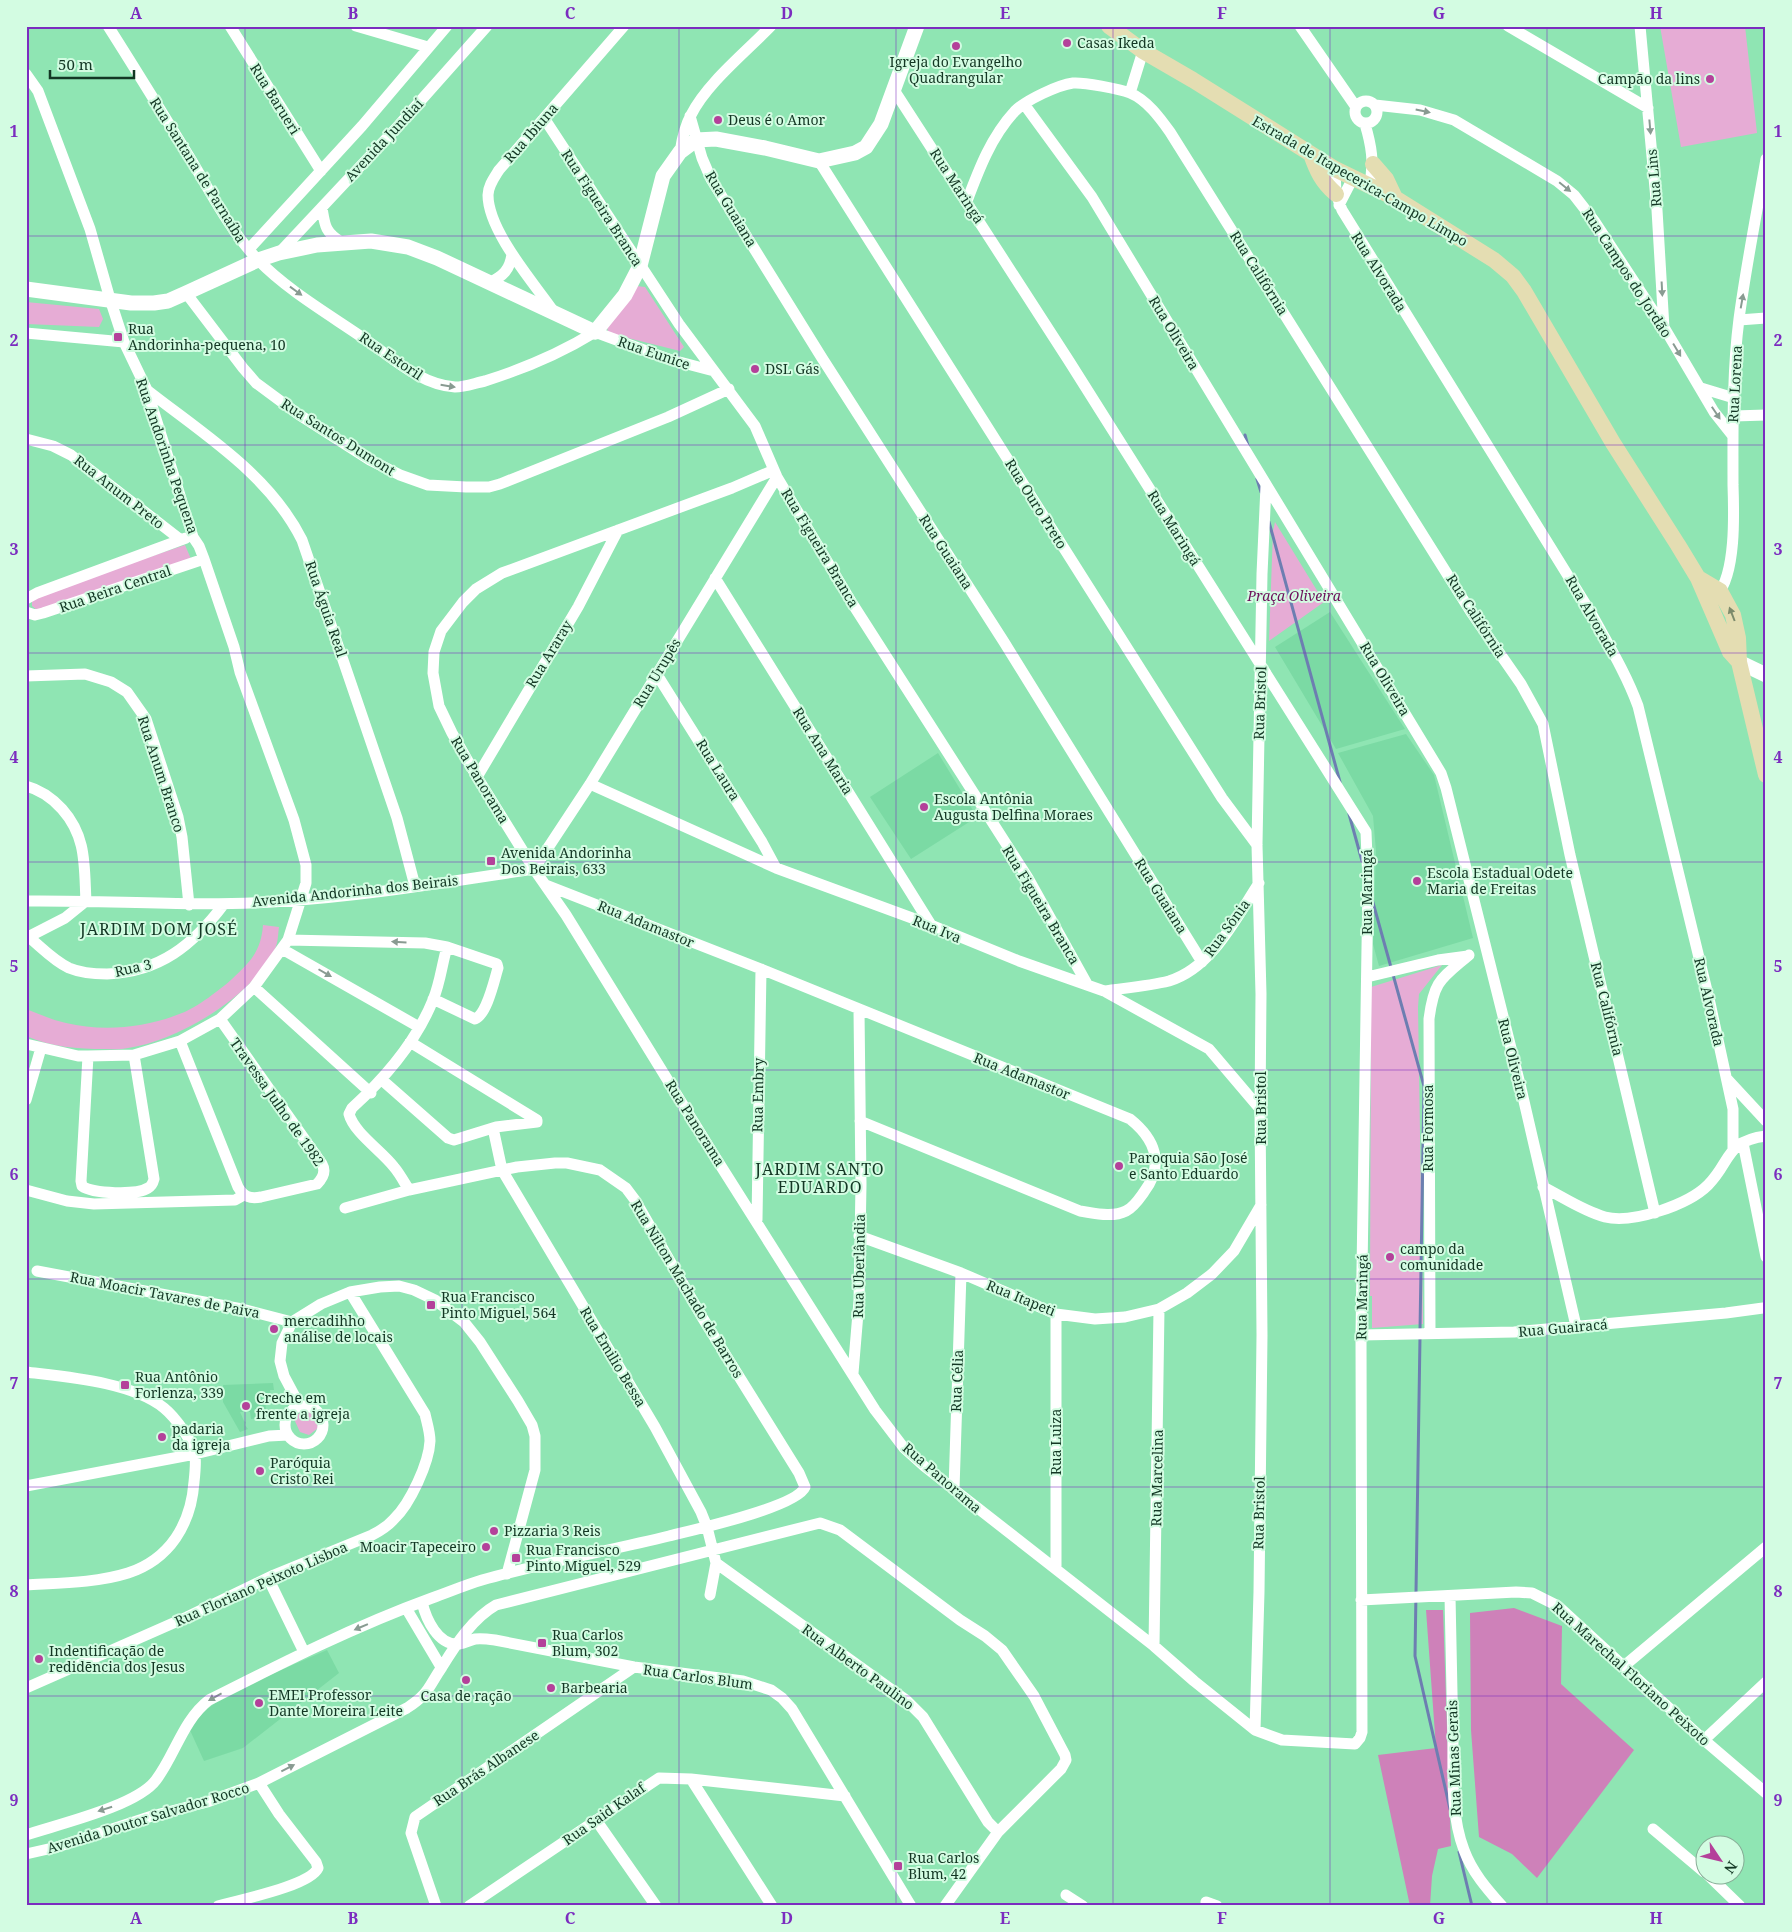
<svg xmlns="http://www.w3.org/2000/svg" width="1792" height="1932" viewBox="0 0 1792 1932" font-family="'Noto Serif',serif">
<rect width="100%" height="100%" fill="#8fe5b3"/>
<path fill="#7bdaa4" d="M1330,612l75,117 -69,20 -61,-102z
M1406,734l28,41 39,163 -94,28 -6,-22 3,-93 -3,-35 -35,-63z
M938,753l39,64 -66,42 -41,-62z
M273,1383l1,7h-4l1,8h-6l1,13h-3v7l-12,1 -1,-7h-10l4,9 2,1 -1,3 3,4 -8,3 -17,-30v-17z
M327,1650l12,23 -96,75 -39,13 -15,-33 17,-18 20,-15 18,-9z"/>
<path fill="#e6acd5" d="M1660,26h85l12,107 -76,14z
M637,286l8,1 39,60 -4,4 -72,-18 -1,-7z
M26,302l73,7 4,10 -4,8 -73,-3z
M1275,522l49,80 -55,39 4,-110z
M185,545l6,14 -154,51 -5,-4v-7l4,-4z
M263,925l16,2c-1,7 -1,16 -4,22 -22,47 -97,92 -147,99 -8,2 -16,1 -23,1 -28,0 -53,-2 -79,-13v-27c13,5 26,11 40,14 37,9 80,5 116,-10 14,-5 39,-24 50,-34 19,-18 29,-28 31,-54z
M1442,965l-23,29 -1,13 5,317 -51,4v-32h-2l1,-309z
M303,1409l12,7 3,12 -9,7 -9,-3 -6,-13z"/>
<path fill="#ce81b9" d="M1514,1608l48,18 -1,58 73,66 -97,128 -25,-24 -33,-17 -8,-107 -1,-117z
M1426,1610h17l8,236 -13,3 -6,27 -2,30h-20l-32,-151 58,-7z"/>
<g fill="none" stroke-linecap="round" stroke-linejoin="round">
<path stroke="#6d7eb1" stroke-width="3" d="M1245,435l3,11
M1257,479l4,13
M1269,522l71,260
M1349,814l13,47
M1372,899l52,187 -4,244
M1420,1337l-5,319 35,153
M1459,1852l13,54"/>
<path stroke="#fff" stroke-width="11" d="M108,26c28,44 55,88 82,132 21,35 39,71 67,101 32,33 75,57 112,83 26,18 53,43 86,45 10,0 20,-4 30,-6 38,-12 76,-28 110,-49l73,27 46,12
M230,26l91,145
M356,26l72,21
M1300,26l56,81
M1508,26l140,82
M1640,26l17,184 7,118
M26,74l12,17 52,138 20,70 14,43 23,48 46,147 6,9 5,13 30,88 6,25 54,148 12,45v18l-18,57 -34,47 -34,32 -40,22 -46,14 -46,1h-10l-52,-12
M1130,93l13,-42
M1355 112a11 11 0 1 1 22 0a11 11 0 1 1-22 0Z
M1024,104l68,93 349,576 5,15 74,296 56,242
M1375,105l45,5 34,10 103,61 17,14 21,27 70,107 49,83 19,24
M690,116l12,42 9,21 111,179 182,284 198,320
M544,118l135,206 76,102 22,51 75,126 176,275 59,106
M1365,124c6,20 10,40 4,61
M680,152c2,-13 5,-26 11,-37 16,-32 55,-63 80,-89
M819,161l403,637 35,47
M1335,169l1,25 6,16 249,403c17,31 35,60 47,93l72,297 23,106v39
M967,201c12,-32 24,-64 48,-90 11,-11 43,-26 58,-28 10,-1 47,6 57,10 17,7 30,25 40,39l301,480 50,72 22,40 27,131 85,358
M1339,205l14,-27
M322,208c3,18 3,24 19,34
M249,249l113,-123 85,-100
M279,253l120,-128 88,-99
M489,283c14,-7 21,-13 23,-29
M186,293l57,75 13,15 42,31 72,46 30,15 28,10 38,2h23l11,-3 168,-67 61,-28
M554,312c-20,-29 -66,-81 -66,-117 0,-9 6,-17 11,-25l125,-144
M1739,320l27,-2
M26,333l98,9
M1701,388l33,10
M147,390c56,44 122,84 155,150l95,278 18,68
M1734,416l32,-1
M26,439l27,7 18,9 110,85
M774,470l-42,18 -230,85 -26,16 -13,13 -22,29 -7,21 -1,21 6,33 13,27 25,44 57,92 32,46 146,237 163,258 29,38 20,18 230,180 40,35 61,49 27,10 73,4 5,-6 2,-6 -1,-397 7,-452 -2,-51 -297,-471 -175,-271
M715,578l216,347
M1717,595c19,-21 17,-81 16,-110 0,-53 -1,-112 6,-166 7,-53 18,-107 27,-160
M26,599l11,-6 149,-55
M26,612l9,3 8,-2 161,-54
M656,673l106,169 14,26
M26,676l59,-2 26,8 16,10 19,27 32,98 4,20 7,68
M477,777l101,-170 40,-77
M590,784l186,84 155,57 88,36 85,30 105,58 51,60
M26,786c15,4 26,12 36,23 25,28 22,57 24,92l-21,17 -39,20
M546,885l215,84 369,150c25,20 35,45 14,73 -5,7 -10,15 -18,19 -14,7 -32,2 -46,0l-220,-90
M26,901c82,-1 164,6 246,1 87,-5 175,-20 262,-33l56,-85 187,-307
M30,938c12,10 24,23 39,30 12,5 25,6 38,6 53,-2 86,-29 117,-70
M288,940l137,3 22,4 50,17 1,4c-4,13 -11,46 -23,51l-42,-20
M282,949l137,78
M1367,977l71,-17 30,-4
M254,987l117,106
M1104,991c21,-3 45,-5 65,-10 43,-13 67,-63 90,-98
M180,1041l58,146c6,10 12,12 23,10l56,-13c6,-6 9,-13 5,-20l-102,-145
M88,1056l-7,125 1,5c11,8 55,9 66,2 4,-2 5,-5 6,-9l-20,-124
M382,1080l66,58 6,2 42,-13 41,-5v-2l-127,-78
M1728,1080l38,41
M26,1100l15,-52
M493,1128l9,42 153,257 46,85 6,15 9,36 190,137 17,17 65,105 10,10
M1743,1143l23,114
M1543,1187c20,10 40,24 62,30 27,7 83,-12 103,-32 23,-23 17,-44 58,-49
M26,1190l41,11 27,3 141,-4 9,-5
M409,1190c-5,-8 -9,-16 -15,-23 -12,-16 -40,-34 -45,-53l3,-6c33,-30 64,-66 81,-108 7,-16 9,-36 14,-53
M757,1220l4,-251
M859,1236l102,37 95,41 39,5 30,-2 34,-8 28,-16 25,-19 22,-23 27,-46
M37,1271l205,38 50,13
M1056,1314v255
M1430,1333l-1,-314c5,-39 12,-40 40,-64
M1361,1335l153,-3 212,-19 37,-5
M26,1372c41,5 106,10 138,36 11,9 29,33 31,47 1,8 0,18 -1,27 -3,42 -24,77 -66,91 -32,10 -68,10 -102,12
M853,1373l6,-72 2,-117 -2,-174
M285 1425a19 19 0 1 1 38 0a19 19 0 1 1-38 0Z
M300,1406l-16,-30 -4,-15 2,-18 10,-21 29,-18 29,-12 30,-5 19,-1 15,4 21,10 29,22 16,20 38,59 14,24 3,11v34l-28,104
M26,1486l169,-32 74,-18 19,-1
M954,1489l7,-216
M268,1578l36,74
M710,1595l6,-32
M1450,1596c1,48 2,96 3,145 0,35 -2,75 11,109 8,22 23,39 38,56
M1361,1600l155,-8 16,1 26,13 146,134 62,53
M422,1602c4,17 16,44 37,42 6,-1 11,-4 16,-5 6,-1 13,0 20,1l139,27 109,14 28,9 11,8 10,11 119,197
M406,1608l35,59
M1154,1646l5,-337
M1624,1666l142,-119
M26,1688l161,-71 87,-42 98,-40c8,-4 16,-9 22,-16 16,-15 35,-56 36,-78 0,-9 -3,-18 -5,-27l-75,-122
M1255,1730l4,-138 3,-257 -2,-226 1,-115 -4,-149 5,-271 4,-88
M1704,1740l62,-58
M691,1779l81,127
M596,1820l60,86
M1653,1829l51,43
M26,1835c33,-11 111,-29 130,-55 19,-25 27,-60 53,-80 73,-37 146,-74 223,-102 17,-6 33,-13 50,-18 61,-17 125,-29 187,-44 24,-6 128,-29 136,-49l-6,-14 -97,-156 -67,-117 -9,-12 -26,-18 -33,-7h-12l-38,4 -108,23 -64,18
M26,1854l31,-7 95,-31 55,-14 52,-19 148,-75c23,-15 21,-21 35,-41 14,-23 31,-49 54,-62l324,-82 20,7 120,90 25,16 17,14 32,46 31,59 1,5 -5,9 -63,63 -53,74
M1707,1874l33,32
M1066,1895l17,11
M1206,1902l11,4
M218,1906c20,-6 92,-20 100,-38l-2,-6 -37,-48 -20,-31
M436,1906l-25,-73 4,-16 219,-150
M469,1906l190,-128 32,1 154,17"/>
<path stroke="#fff" stroke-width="15" d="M26,289l105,14h23l14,-2 18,-8 72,-33 21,-7 38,-8 54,-4 37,6 29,11 158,74 30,-37 15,-29 23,-90 17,-24 16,-12 20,-1 49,9 54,13 36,-8 11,-6 15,-23 36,-98
M1739,662l27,13"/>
<path stroke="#e4ddb2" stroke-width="16" d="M1109,26l34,25 50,29 118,74 24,15 60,29 99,62 19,16 11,15 89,152 65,102 20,33 32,74 9,10
M1311,154c6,17 11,28 25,40
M1373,164l13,15 9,19
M1698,578l22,13 13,24 5,23 1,24 27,113"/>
</g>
<defs><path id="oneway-solid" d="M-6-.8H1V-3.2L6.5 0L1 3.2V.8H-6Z" transform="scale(1.25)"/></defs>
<g fill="#899b92">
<use href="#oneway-solid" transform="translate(1423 111) rotate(12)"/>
<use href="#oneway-solid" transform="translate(1650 127) rotate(85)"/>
<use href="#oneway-solid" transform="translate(1565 187) rotate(39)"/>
<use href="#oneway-solid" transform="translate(1662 289) rotate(87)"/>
<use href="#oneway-solid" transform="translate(296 291) rotate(36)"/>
<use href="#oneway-solid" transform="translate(1742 301) rotate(-80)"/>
<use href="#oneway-solid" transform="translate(1677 350) rotate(59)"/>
<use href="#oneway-solid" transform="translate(448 386) rotate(9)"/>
<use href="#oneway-solid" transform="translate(1716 413) rotate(56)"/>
<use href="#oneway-solid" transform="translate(399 942) rotate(-177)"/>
<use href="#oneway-solid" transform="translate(325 973) rotate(30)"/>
<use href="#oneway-solid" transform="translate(361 1627) rotate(157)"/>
<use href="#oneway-solid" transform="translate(215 1697) rotate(151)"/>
<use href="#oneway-solid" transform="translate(288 1768) rotate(-27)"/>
<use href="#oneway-solid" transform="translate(105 1809) rotate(162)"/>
</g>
<use fill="#7c8a6b" href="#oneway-solid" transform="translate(1732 614) rotate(-111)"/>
<path fill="none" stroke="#7b2cbf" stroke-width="1" stroke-opacity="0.55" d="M245,26v1880M462,26v1880M679,26v1880M896,26v1880M1113,26v1880M1330,26v1880M1547,26v1880M26,236h1740M26,445h1740M26,653h1740M26,862h1740M26,1070h1740M26,1279h1740M26,1487h1740M26,1696h1740"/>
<g fill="#b4419a" stroke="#d3fce2" stroke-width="2">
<circle cx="1067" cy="43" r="5"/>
<circle cx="956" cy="46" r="5"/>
<circle cx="1710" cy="79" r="5"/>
<circle cx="718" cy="120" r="5"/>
<rect x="113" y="332" width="10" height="10" rx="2.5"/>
<circle cx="755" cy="369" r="5"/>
<circle cx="924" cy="807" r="5"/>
<rect x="486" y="856" width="10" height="10" rx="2.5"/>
<circle cx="1417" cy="881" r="5"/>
<circle cx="1119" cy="1166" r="5"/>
<circle cx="1390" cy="1257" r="5"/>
<rect x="426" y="1300" width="10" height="10" rx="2.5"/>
<circle cx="274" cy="1329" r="5"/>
<rect x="120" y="1380" width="10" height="10" rx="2.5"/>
<circle cx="246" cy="1406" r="5"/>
<circle cx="162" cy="1437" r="5"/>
<circle cx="260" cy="1471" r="5"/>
<circle cx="494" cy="1531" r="5"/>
<circle cx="486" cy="1547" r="5"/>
<rect x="511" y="1553" width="10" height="10" rx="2.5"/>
<rect x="537" y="1638" width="10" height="10" rx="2.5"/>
<circle cx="39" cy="1659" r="5"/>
<circle cx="466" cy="1680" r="5"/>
<circle cx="551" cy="1688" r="5"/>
<circle cx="259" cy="1703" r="5"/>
<rect x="893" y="1861" width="10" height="10" rx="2.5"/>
</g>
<g text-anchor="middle" stroke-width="4" stroke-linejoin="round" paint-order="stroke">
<g font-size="14" fill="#133724" stroke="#d3fce2" text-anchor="start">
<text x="1077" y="48">Casas Ikeda</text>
<text x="956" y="67" text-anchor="middle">Igreja do Evangelho<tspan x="956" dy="16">Quadrangular</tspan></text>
<text x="1700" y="84" text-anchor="end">Campão da lins</text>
<text x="728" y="125">Deus é o Amor</text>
<text x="128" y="334">Rua<tspan x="128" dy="16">Andorinha-pequena, 10</tspan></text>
<text x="765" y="374">DSL Gás</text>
<text x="934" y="804">Escola Antônia<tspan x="934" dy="16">Augusta Delfina Moraes</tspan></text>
<text x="501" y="858">Avenida Andorinha<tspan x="501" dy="16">Dos Beirais, 633</tspan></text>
<text x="1427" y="878">Escola Estadual Odete<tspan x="1427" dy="16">Maria de Freitas</tspan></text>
<text x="1129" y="1163">Paroquia São José<tspan x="1129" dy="16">e Santo Eduardo</tspan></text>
<text x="1400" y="1254">campo da<tspan x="1400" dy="16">comunidade</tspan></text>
<text x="441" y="1302">Rua Francisco<tspan x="441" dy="16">Pinto Miguel, 564</tspan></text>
<text x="284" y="1326">mercadihho<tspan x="284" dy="16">análise de locais</tspan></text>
<text x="135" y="1382">Rua Antônio<tspan x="135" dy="16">Forlenza, 339</tspan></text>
<text x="256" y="1403">Creche em<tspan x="256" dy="16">frente a igreja</tspan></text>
<text x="172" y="1434">padaria<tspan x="172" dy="16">da igreja</tspan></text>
<text x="270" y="1468">Paróquia<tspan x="270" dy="16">Cristo Rei</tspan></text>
<text x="504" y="1536">Pizzaria 3 Reis</text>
<text x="476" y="1552" text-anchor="end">Moacir Tapeceiro</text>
<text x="526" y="1555">Rua Francisco<tspan x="526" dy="16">Pinto Miguel, 529</tspan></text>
<text x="552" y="1640">Rua Carlos<tspan x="552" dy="16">Blum, 302</tspan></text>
<text x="49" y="1656">Indentificação de<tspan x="49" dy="16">redidẽncia dos Jesus</tspan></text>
<text x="561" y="1693">Barbearia</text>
<text x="269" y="1700">EMEI Professor<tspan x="269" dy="16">Dante Moreira Leite</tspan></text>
<text x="466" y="1701" text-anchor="middle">Casa de ração</text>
<text x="908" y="1863">Rua Carlos<tspan x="908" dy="16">Blum, 42</tspan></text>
</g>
<g font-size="14" fill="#133724" stroke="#d3fce2">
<text transform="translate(275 99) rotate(58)" y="5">Rua Barueri</text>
<text transform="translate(531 133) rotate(-49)" y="5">Rua Ibiuna</text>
<text transform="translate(384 140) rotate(-47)" y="5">Avenida Jundiaí</text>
<text transform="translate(198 170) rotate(58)" y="5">Rua Santana de Parnaíba</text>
<text transform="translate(1654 178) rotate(-95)" y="5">Rua Lins</text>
<text transform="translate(1360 181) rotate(30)" y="5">Estrada de Itapecerica-Campo Limpo</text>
<text transform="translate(957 186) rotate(57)" y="5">Rua Maringá</text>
<text transform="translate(602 208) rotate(57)" y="5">Rua Figueira Branca</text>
<text transform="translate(731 209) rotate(59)" y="5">Rua Guaiana</text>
<text transform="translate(1379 272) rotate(58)" y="5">Rua Alvorada</text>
<text transform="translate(1259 273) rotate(58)" y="5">Rua Califórnia</text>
<text transform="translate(1627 273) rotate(57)" y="5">Rua Campos do Jordão</text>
<text transform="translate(1174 333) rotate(59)" y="5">Rua Oliveira</text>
<text transform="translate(654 353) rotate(19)" y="5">Rua Eunice</text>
<text transform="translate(391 356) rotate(34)" y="5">Rua Estoril</text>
<text transform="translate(1735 384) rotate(-87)" y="5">Rua Lorena</text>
<text transform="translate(338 437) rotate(32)" y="5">Rua Santos Dumont</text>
<text transform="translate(167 456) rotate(71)" y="5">Rua Andorinha Pequena</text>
<text transform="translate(119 492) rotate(38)" y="5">Rua Anum Preto</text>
<text transform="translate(1036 504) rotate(58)" y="5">Rua Ouro Preto</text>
<text transform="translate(1174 528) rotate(58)" y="5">Rua Maringá</text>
<text transform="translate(820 548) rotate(59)" y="5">Rua Figueira Branca</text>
<text transform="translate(946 552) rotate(57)" y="5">Rua Guaiana</text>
<text transform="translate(115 589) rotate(-19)" y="5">Rua Beira Central</text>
<text transform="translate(326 609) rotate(71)" y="5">Rua Águia Real</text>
<text transform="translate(1476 616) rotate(57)" y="5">Rua Califórnia</text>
<text transform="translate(1592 616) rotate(60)" y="5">Rua Alvorada</text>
<text transform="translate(549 654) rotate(-59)" y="5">Rua Araray</text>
<text transform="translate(657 673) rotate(-59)" y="5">Rua Urupês</text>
<text transform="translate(1385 679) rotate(59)" y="5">Rua Oliveira</text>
<text transform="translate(1260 703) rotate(-88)" y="5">Rua Bristol</text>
<text transform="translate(823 751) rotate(58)" y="5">Rua Ana Maria</text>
<text transform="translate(718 770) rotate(58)" y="5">Rua Laura</text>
<text transform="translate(161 774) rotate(72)" y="5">Rua Anum Branco</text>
<text transform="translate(480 780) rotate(59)" y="5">Rua Panorama</text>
<text transform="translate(355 891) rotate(-6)" y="5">Avenida Andorinha dos Beirais</text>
<text transform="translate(1367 892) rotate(-90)" y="5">Rua Maringá</text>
<text transform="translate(1161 896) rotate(58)" y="5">Rua Guaiana</text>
<text transform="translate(1041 905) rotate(59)" y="5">Rua Figueira Branca</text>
<text transform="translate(646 924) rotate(22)" y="5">Rua Adamastor</text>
<text transform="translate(1227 928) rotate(-54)" y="5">Rua Sônia</text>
<text transform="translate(937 929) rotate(22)" y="5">Rua Iva</text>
<text transform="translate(133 968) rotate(-13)" y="5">Rua 3</text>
<text transform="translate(1709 1002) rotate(77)" y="5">Rua Alvorada</text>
<text transform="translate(1607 1009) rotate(76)" y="5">Rua Califórnia</text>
<text transform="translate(1513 1059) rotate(76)" y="5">Rua Oliveira</text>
<text transform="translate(1022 1076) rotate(22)" y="5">Rua Adamastor</text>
<text transform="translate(758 1095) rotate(-89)" y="5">Rua Embry</text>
<text transform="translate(277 1102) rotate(55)" y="5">Travessa Julho de 1982</text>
<text transform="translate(1261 1108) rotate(-90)" y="5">Rua Bristol</text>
<text transform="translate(695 1123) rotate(58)" y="5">Rua Panorama</text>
<text transform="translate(1428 1128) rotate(-90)" y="5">Rua Formosa</text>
<text transform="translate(859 1266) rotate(-89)" y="5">Rua Uberlândia</text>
<text transform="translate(687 1289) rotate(59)" y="5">Rua Nilton Machado de Barros</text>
<text transform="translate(165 1295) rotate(11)" y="5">Rua Moacir Tavares de Paiva</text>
<text transform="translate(1362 1297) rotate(-89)" y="5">Rua Maringá</text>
<text transform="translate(1021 1298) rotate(22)" y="5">Rua Itapeti</text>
<text transform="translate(1563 1328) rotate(-5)" y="5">Rua Guairacá</text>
<text transform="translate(613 1357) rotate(59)" y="5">Rua Emilio Bessa</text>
<text transform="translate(957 1381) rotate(-88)" y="5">Rua Célia</text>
<text transform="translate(1056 1442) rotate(-90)" y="5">Rua Luiza</text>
<text transform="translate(942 1478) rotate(41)" y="5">Rua Panorama</text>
<text transform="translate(1157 1478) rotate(-89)" y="5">Rua Marcelina</text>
<text transform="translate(1259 1513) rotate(-89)" y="5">Rua Bristol</text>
<text transform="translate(261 1584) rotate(-24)" y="5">Rua Floriano Peixoto Lisboa</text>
<text transform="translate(858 1667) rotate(36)" y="5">Rua Alberto Paulino</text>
<text transform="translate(1631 1674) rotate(42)" y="5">Rua Marechal Floriano Peixoto</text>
<text transform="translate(698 1677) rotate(8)" y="5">Rua Carlos Blum</text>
<text transform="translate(1454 1758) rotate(-92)" y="5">Rua Minas Gerais</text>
<text transform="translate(486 1768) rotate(-34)" y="5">Rua Brás Albanese</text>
<text transform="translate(604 1814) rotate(-35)" y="5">Rua Said Kalaf</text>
<text transform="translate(148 1818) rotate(-17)" y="5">Avenida Doutor Salvador Rocco</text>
</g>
<g font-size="14" font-style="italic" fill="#6d105b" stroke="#d3fce2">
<text x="1294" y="601">Praça Oliveira</text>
</g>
<g font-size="16" letter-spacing="1" fill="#133724" stroke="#d3fce2">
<text x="159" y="935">JARDIM DOM JOSÉ</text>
<text x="820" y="1175">JARDIM SANTO<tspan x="820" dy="18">EDUARDO</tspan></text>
</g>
</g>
<rect width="1792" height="1932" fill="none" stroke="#d3fce2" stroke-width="55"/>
<g transform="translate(1720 1860) rotate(125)"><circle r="24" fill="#d3fce2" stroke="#86ad96"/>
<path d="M0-4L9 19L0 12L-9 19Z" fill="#b4419a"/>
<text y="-8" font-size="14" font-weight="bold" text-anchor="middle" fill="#133724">N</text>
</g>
<path d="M50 70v8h84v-8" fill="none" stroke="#133724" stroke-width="2.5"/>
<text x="58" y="70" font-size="15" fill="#133724" stroke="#d3fce2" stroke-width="4" paint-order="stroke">50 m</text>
<rect x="28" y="28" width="1736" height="1876" fill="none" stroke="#7b2cbf" stroke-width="2"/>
<g font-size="16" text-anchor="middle" font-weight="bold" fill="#7b2cbf">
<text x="136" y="19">A</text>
<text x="353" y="19">B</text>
<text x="570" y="19">C</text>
<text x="787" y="19">D</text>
<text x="1005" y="19">E</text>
<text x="1222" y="19">F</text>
<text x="1439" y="19">G</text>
<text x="1656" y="19">H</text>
<text x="14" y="137">1</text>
<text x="1778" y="137">1</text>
<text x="14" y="346">2</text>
<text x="1778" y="346">2</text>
<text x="14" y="555">3</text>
<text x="1778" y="555">3</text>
<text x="14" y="763">4</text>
<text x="1778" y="763">4</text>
<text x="14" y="972">5</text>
<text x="1778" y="972">5</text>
<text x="14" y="1180">6</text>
<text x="1778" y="1180">6</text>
<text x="14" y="1389">7</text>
<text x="1778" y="1389">7</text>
<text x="14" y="1597">8</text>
<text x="1778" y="1597">8</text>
<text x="14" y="1806">9</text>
<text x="1778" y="1806">9</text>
<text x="136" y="1924">A</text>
<text x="353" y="1924">B</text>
<text x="570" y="1924">C</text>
<text x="787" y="1924">D</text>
<text x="1005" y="1924">E</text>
<text x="1222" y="1924">F</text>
<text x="1439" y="1924">G</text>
<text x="1656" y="1924">H</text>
</g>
</svg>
